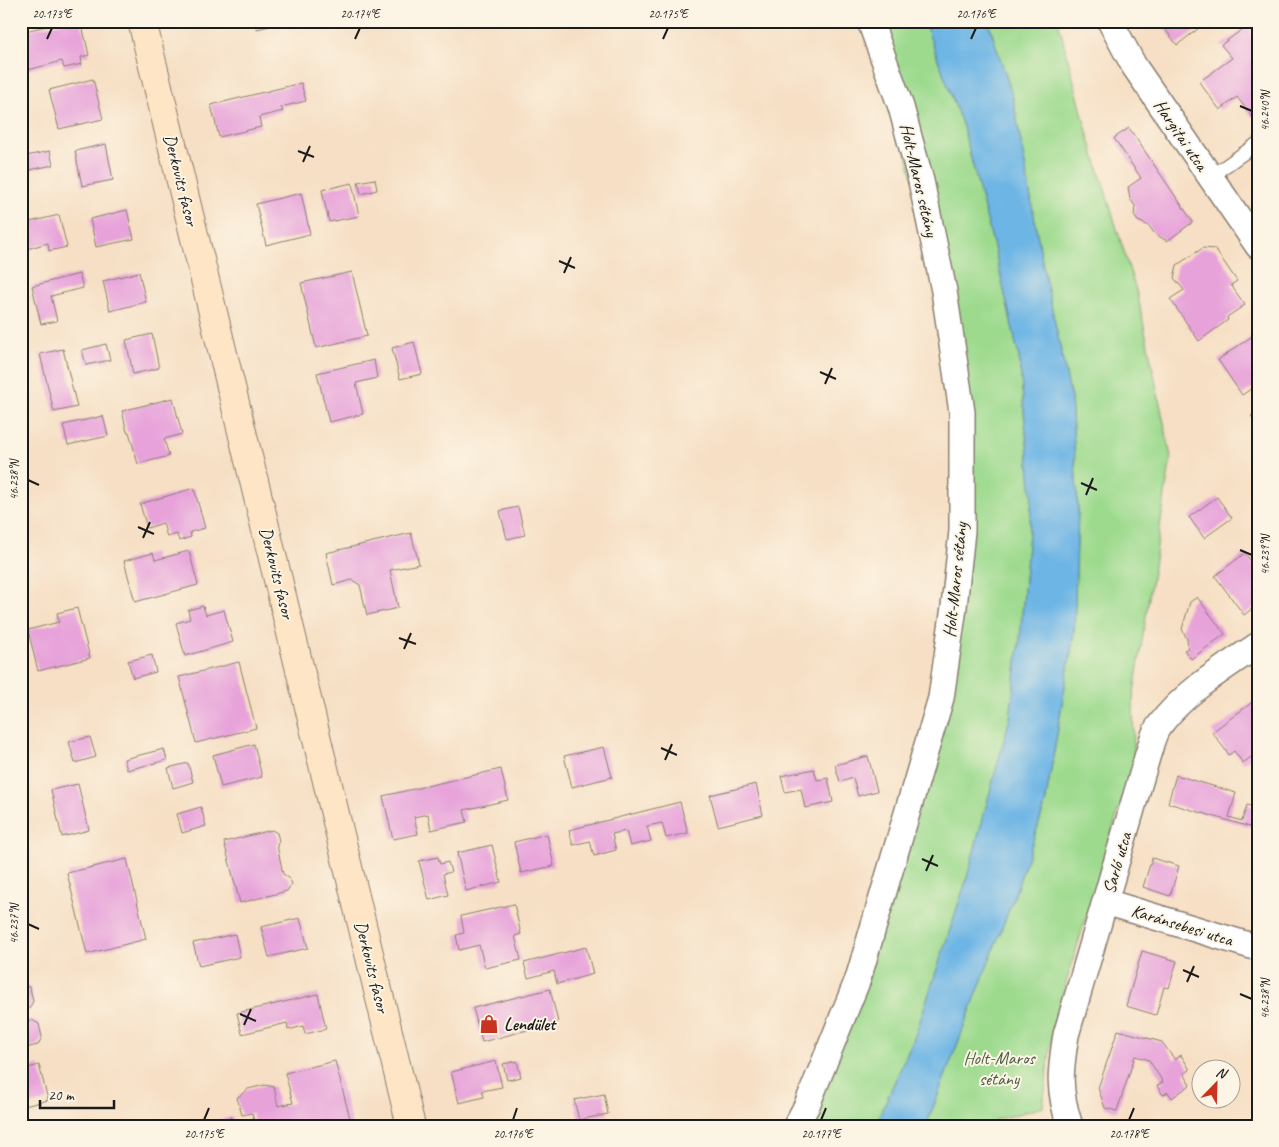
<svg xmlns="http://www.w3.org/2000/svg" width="1279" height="1147" viewBox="0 0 1279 1147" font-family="Caveat,sans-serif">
<rect width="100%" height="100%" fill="#fcf5e5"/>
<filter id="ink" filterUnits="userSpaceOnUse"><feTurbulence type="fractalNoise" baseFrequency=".02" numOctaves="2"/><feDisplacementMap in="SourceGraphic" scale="10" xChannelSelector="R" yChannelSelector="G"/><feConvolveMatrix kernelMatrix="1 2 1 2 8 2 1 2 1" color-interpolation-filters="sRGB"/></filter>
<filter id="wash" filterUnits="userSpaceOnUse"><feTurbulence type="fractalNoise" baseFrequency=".0096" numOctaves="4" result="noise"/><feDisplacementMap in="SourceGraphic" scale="20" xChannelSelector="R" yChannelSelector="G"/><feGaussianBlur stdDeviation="1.12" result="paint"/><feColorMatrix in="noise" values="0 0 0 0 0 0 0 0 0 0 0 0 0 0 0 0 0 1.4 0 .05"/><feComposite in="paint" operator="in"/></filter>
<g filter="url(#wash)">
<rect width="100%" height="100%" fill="#f6dfc4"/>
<path fill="#9dda8e" stroke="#5c7b55" d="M870,21h54l39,106 33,128 23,102 13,140 -12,141 -10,80 -44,163 -51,155 -40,90h-79l135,-394 31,-201 -18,-240z
M988,21h70l30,114 50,162 33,160 -38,242 1,60 -81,267 -10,81 -48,13 -3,6h-66l89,-232 30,-89 29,-172 4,-124 -7,-111 -27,-126 -31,-174z"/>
<path fill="#6db5e5" stroke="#446880" d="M924,21h64l25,77 31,174 27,126 7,111 -4,124 -29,172 -30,89 -89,232h-51l40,-90 51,-155 44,-163 10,-80 12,-141 -13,-140 -23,-102 -33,-128z"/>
<g id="blocks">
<path fill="#e7a2da" d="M68,21h13l8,34 -8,2 1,7 -18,4 -2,-7 -34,9 -7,-27v-11z
M255,21h27v2l-25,6z
M1159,21h49l-31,24z
M1247,26l11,14v73l-6,4 -15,-20 -17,13 -21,-28 33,-24 -11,-13z
M93,79l10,40 -44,10 -10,-39z
M301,83l5,18 -25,6 2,4 -24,6 2,10 -42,10 -8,-32z
M1129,128l64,94 -26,19 -12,-7 -6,-8 -11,-5 -4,-5 1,-10 -5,-7 -2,-12 13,-9 -27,-40z
M106,144l7,36 -31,6 -7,-35z
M50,151l3,14 -32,7v-15z
M375,179l2,11 -16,4 -3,-12z
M352,183l7,33 -30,6 -7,-32z
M301,193l9,41 -44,11 -10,-41z
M127,210l7,29 -38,8 -6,-28z
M59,215l8,32 -18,4 -1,-8 -25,7 -2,-26z
M1203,248l12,1 22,32 -6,4 14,20 -18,12 1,3 -29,21 -29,-42 14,-9 -10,-12 3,-13z
M139,272l7,30 -36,9 -7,-30z
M352,272l15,64 -51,12 -15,-65z
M79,274l4,14 -32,8 6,25 -16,3 -9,-38z
M1258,332v52l-16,11 -24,-35z
M152,334l7,34 -26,6 -7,-34z
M414,342l8,32 -22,5 -8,-31z
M106,344l4,16 -24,5 -4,-15z
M63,349l14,58 -23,5 -14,-58z
M374,360l3,18 -21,5 7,31 -34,8 -12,-49z
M173,398l9,36 -18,5 5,17 -31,8 -9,-32h-2l-5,-21z
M1258,411v13l-7,-8z
M103,416l5,20 -40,9 -5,-20z
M194,488l11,40 -15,4 1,5 -12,4 -2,-7 -10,3 -4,-14 -16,5 -7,-24z
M1217,497l15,21 -28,20 -15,-21z
M518,507l7,28 -18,4 -7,-28z
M411,533l8,31 -29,6 8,38 -31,7 -7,-30 -8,-5 -19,5 -7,-32z
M189,551l9,34 -63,17 -11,-41 29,-8 2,7z
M1245,553l13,17v34l-14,11 -29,-39z
M1197,597l28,37 -34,25 -7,-9 4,-2 -1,-9 -5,-10 8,-27z
M203,606l3,9 18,-5 9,32 -48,14 -9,-33 14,-4 -2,-9z
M77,608l13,50 -52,13 -10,-41 31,-8 -2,-9z
M152,655l4,17 -23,6 -5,-17z
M239,662l17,66 -60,15 -17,-66z
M1258,698v62l-4,-5 -11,8 -9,-12 -5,4 -17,-23z
M90,737l6,20 -21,6 -6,-21z
M254,744l8,33 -41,10 -8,-32z
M604,747l8,30 -40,10 -8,-31z
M164,749l3,11 -40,10 -3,-11z
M868,756l9,35 -19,5 -5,-18 -13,4 -5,-17z
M188,763l5,19 -20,6 -5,-20z
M501,769l7,31 -44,10 3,12 -36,8 -3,-16 -14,3 4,17 -25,5 -10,-43z
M814,769l3,11 11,-2 5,24 -28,6 -4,-19 -16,3 -4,-16z
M1176,775l60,18 -7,24 13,4 5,-16 11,3 -1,21 -89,-26z
M78,784l11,46 -27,7 -11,-47z
M756,784l7,31 -45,11 -8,-31z
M680,802l8,31 -22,5 -4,-15 -15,3 4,15 -21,5 -4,-15 -14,3 4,16 -22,6 -4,-15 -17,4 -4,-15z
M201,807l5,19 -24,7 -5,-19z
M272,830l5,3 2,8 -2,4 6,29 6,4 3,6 -5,7 -47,12 -16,-61z
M547,834l7,32 -33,7 -7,-31z
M492,845l9,37 -35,9 -9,-38z
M438,857l2,7 8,-2 3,10 -8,2 5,21 -19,5 -10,-39z
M1152,858l27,8 -9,30 -27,-9z
M127,859l19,80 -59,15 -20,-81z
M514,904l7,30 -6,2 6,24 -36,8 -6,-23 -20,5 -3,-15 8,-2 -3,-17z
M300,918l8,30 -39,9 -8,-30z
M235,934l5,23 -41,9 -6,-23z
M586,947l7,27 -36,10 -3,-13 -26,7 -4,-15z
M1142,951l35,10 -8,27 -5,-1 -8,28 -30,-9z
M23,984l7,4 3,13 -4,8 -8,2v-26z
M550,989l8,33 -76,20 -9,-34z
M318,994l8,35 -21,5 -2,-8 -15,4 -1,-7 -45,11 -5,-21z
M32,1020l7,4 3,13 -4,8 -17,4v-27z
M1118,1030l44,12 13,18 6,-5 9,15 -6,3 6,12 -18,13 -4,-6 -5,3 -6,-9 6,-4 -14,-22 -14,-4 -18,55 -12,-3 -7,-20z
M335,1061l17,65h-37v-2l-7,2h-53l-3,-13 -10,2 -5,-17 11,-9 17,-4 9,2 4,19 15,-3 -8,-30z
M496,1061l6,26 -20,4 2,6 -25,6 -8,-31z
M517,1061l4,16 -14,3 -4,-16z
M39,1065l9,35 -27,7v-37z
M604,1094l4,20 -29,6 -5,-20z
M232,1117l2,9h-37v-1z"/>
</g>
</g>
<g filter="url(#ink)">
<use href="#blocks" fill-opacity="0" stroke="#897e70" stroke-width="1"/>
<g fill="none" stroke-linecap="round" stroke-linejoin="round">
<g stroke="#897e70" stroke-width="15">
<path id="lane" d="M1210,177l48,-34"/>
</g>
<g stroke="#897e70" stroke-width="28">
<path id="street" d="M1110,21l24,45 124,180
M1106,902l152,46
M796,1126l11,-21 51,-126 73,-247 10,-34 13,-91 8,-76v-119l-18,-121 -23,-110 -20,-74 -31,-86
M1070,1126c-12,-36 -10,-54 -4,-91l82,-281c3,-8 5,-21 11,-28 24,-33 65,-58 99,-81"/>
</g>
<g stroke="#897e70" stroke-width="30">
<path id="secondary" d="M142,21l269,1105"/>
</g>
<use href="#lane" stroke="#fff" stroke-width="12"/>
<use href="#street" stroke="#fff" stroke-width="25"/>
<use href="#secondary" stroke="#fde5c5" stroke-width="28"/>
</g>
</g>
<path fill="none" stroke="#1c1c1c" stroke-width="2" d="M47,39l5,-11M355,39l5,-11M663,39l5,-11M971,39l5,-11M1240,106l12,5M298,151l16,6M303,162l7,-16M559,261l16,7M564,273l7,-16M820,372l16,7M825,384l7,-16M28,480l11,5M1081,483l16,7M1086,495l7,-17M138,527l16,7M143,538l7,-16M1240,550l12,5M399,638l17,6M404,649l7,-16M661,748l16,7M665,760l7,-16M922,859l16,7M926,871l7,-16M28,924l11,5M1183,970l16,7M1187,982l7,-16M1240,994l12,5M240,1014l16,7M244,1025l7,-16M204,1120l5,-12M513,1120l4,-12M821,1120l5,-12M1129,1120l5,-12"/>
<defs>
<g id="shop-bare" transform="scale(1.5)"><path d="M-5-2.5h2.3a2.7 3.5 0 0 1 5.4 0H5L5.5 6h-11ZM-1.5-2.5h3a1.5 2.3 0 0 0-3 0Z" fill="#c8321e" stroke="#fcf5e5" stroke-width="2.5" paint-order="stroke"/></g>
</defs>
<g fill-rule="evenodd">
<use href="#shop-bare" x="489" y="1024"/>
</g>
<g text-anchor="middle" stroke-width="4" stroke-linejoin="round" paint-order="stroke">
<g font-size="18" fill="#1c1c1c" stroke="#fcf5e5">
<text transform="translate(1181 135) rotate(56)" y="6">Hargitai utca</text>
<text transform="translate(181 180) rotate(76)" y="6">Derkovits fasor</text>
<text transform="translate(919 180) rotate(77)" y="6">Holt-Maros sétány</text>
<text transform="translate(277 573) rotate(76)" y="6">Derkovits fasor</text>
<text transform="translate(955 580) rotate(-84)" y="6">Holt-Maros sétány</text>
<text transform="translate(1117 863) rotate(-74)" y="6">Sarló utca</text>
<text transform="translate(1182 925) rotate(17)" y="6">Karánsebesi utca</text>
<text transform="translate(372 967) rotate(76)" y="6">Derkovits fasor</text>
</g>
<g font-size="18" font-weight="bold" fill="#1c1c1c" stroke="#fcf5e5" text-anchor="start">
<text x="504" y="1030">Lendület</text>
</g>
<g font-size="18" fill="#495e44" stroke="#fcf5e5">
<text x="999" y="1064">Holt-Maros<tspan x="999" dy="21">sétány</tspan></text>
</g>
</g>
<rect width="1279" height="1147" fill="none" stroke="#fcf5e5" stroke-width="55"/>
<g transform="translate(1216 1084) rotate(23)"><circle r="24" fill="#fcf5e5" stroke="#a29e95"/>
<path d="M0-4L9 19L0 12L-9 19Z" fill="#c8321e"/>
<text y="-8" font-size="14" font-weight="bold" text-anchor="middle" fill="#1c1c1c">N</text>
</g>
<path d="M40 1100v8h74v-8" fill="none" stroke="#1c1c1c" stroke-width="2.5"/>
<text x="48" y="1100" font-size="15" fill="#1c1c1c" stroke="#fcf5e5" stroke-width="4" paint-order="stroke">20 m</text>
<rect x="28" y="28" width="1224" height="1092" fill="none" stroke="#1c1c1c" stroke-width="2"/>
<g font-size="12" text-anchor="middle" fill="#1c1c1c">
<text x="52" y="18">20.173°E</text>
<text x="360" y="18">20.174°E</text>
<text x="668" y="18">20.175°E</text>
<text x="976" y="18">20.176°E</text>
<text transform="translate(1265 111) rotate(-90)" y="4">46.240°N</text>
<text transform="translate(14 480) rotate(-90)" y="4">46.238°N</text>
<text transform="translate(1265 555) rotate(-90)" y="4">46.239°N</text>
<text transform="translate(14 924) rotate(-90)" y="4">46.237°N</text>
<text transform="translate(1265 999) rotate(-90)" y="4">46.238°N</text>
<text x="204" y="1138">20.175°E</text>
<text x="513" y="1138">20.176°E</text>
<text x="821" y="1138">20.177°E</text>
<text x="1129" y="1138">20.178°E</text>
</g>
</svg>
